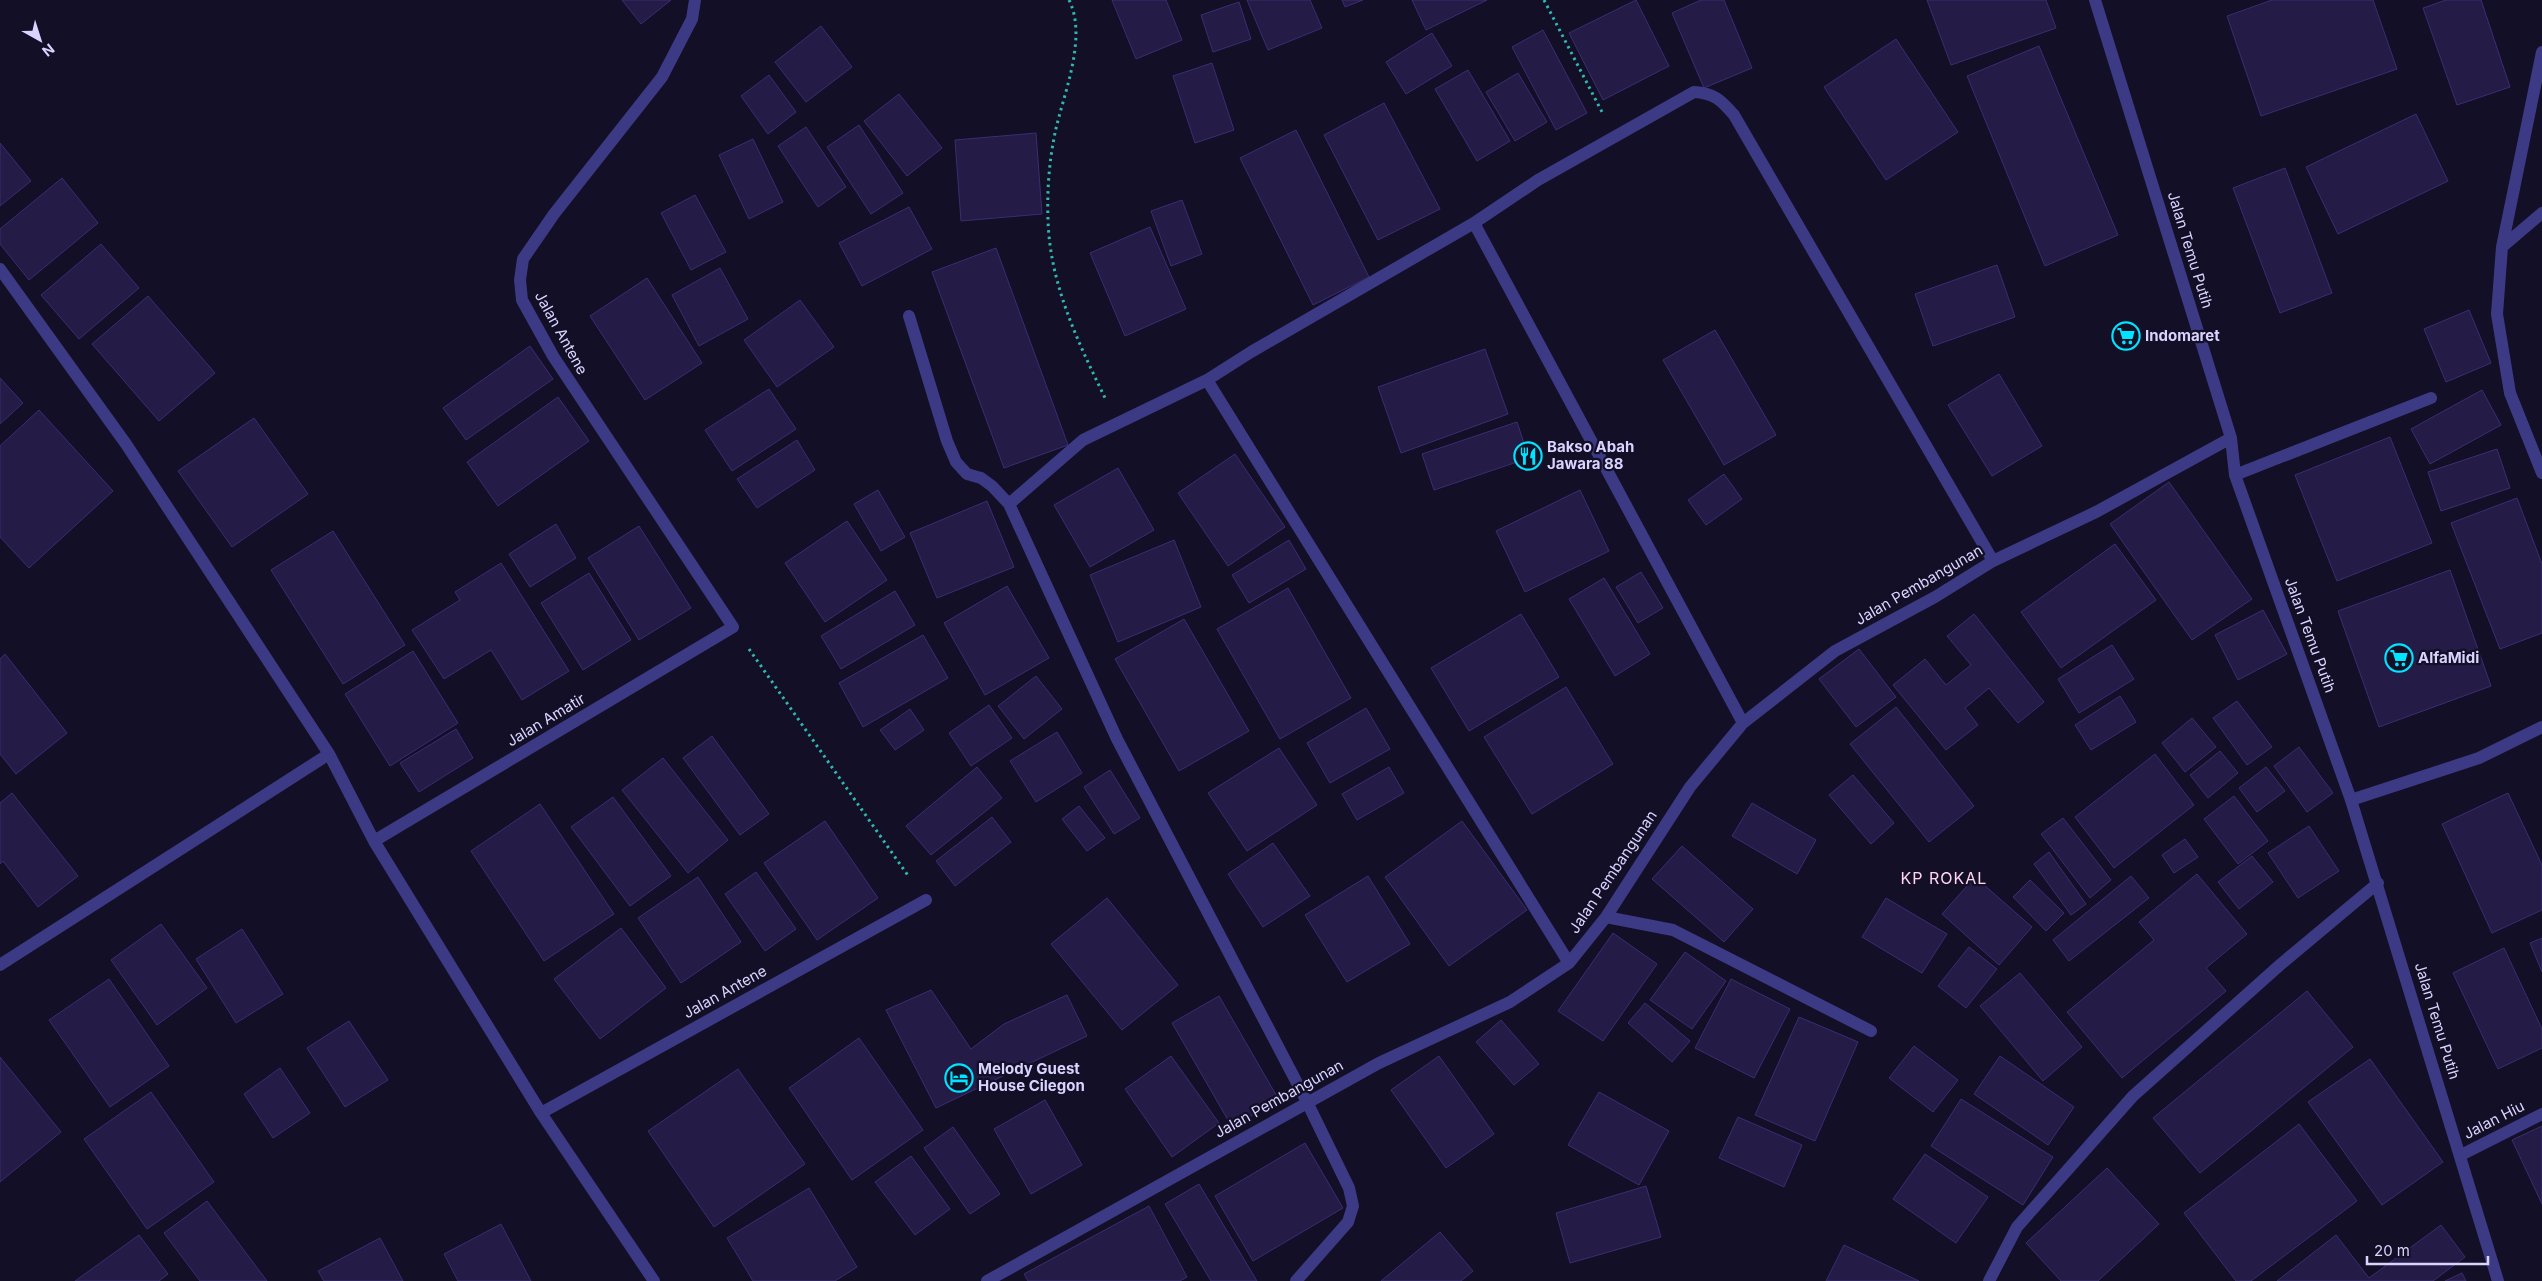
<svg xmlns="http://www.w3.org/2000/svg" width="2542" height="1281" viewBox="0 0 2542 1281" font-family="Inter,sans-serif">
<rect width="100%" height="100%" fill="#130f26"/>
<path fill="#241b47" stroke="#3b2d73" d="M622,0h49l-30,24z
M1112,0h54l16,40 -46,19z
M1247,0h63l12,28 -54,22z
M1342,0h21l-18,7z
M1412,0h75l-61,30z
M1636,0l33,66 -66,34 -34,-67z
M1701,0h23l28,68 -48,20 -32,-75z
M1927,0h119l10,28 -105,37z
M2272,0h101l24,69 -136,47 -34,-100z
M2446,0h35l29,87 -53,18 -34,-97z
M1239,2l12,37 -38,13 -12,-37z
M821,26l31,41 -46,35 -31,-40z
M1543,30l44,83 -31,17 -44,-83z
M1432,33l20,33 -46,28 -20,-32z
M1896,39l62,93 -72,48 -62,-93z
M2039,46l79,189 -73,31 -78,-190z
M1212,63l22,67 -39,13 -22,-67z
M1468,70l42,71 -33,20 -42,-72z
M1518,73l29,49 -32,19 -29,-49z
M769,75l27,37 -28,22 -27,-38z
M899,94l43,54 -35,28 -43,-55z
M1384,103l56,106 -62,31 -54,-105z
M2416,114l32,67 -110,53 -32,-67z
M859,125l44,68 -32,21 -44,-67z
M806,127l40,60 -28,20 -40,-61z
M1296,130l73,147 -56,28 -73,-147z
M1036,133l6,81 -81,7 -6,-81z
M753,139l30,63 -34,17 -30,-64z
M0,143l31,38 -31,25z
M2285,168l47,125 -52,20 -47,-125z
M62,178l36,45 -69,57 -29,-36v-15z
M695,195l31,57 -35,18 -30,-57z
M1182,200l20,54 -31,12 -20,-55z
M909,207l23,42 -70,37 -23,-43z
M1150,227l36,82 -61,27 -35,-83z
M101,244l38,44 -60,51 -38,-44z
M996,248l72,197 -64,23 -72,-196z
M1997,265l18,52 -82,29 -18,-52z
M720,268l28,51 -49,27 -27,-51z
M647,278l55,85 -57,37 -55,-84z
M148,296l67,77 -56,48 -67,-77z
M800,300l34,47 -57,40 -33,-47z
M2469,310l22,53 -45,19 -22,-53z
M1715,330l61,105 -52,30 -61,-105z
M530,346l23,33 -87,61 -23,-32z
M1485,349l23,65 -107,39 -23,-66z
M1999,374l43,72 -50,30 -44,-71z
M0,378l23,25 -23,21z
M769,389l27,40 -64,42 -27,-41z
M2482,390l19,35 -71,39 -19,-35z
M558,397l31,44 -91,65 -31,-44z
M39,410l74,81 -84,77 -29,-31v-91z
M254,418l54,76 -76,53 -54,-76z
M1517,422l12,36 -95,32 -12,-36z
M2390,437l42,106 -95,38 -42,-106z
M797,440l18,30 -58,38 -20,-29z
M2497,449l13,39 -69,23 -13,-39z
M1235,454l50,73 -57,39 -50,-73z
M1118,468l36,62 -64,37 -36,-62z
M1724,474l18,25 -36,26 -18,-25z
M2169,482l83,117 -60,41 -82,-116z
M878,490l27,47 -24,14 -27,-47z
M1580,490l29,61 -84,41 -29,-61z
M2517,498l25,66v69l-42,16 -49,-126z
M987,501l27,66 -77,31 -27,-65z
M847,521l40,59 -62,42 -40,-59z
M556,524l20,34 -46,29 -21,-33z
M639,526l52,82 -52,32 -51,-82z
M333,531l72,114 -62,39 -72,-114z
M1174,540l27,67 -83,35 -28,-67z
M1289,540l17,29 -57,34 -17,-28z
M2115,544l41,56 -95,68 -40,-56z
M501,563l68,108 -47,29 -31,-50 -47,29 -32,-49 48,-30 -5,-8z
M2450,570l41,116 -112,41 -41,-116z
M1641,572l22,36 -25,15 -22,-36z
M589,573l42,67 -48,30 -42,-67z
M1604,578l46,76 -35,22 -46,-77z
M1007,586l42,72 -64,37 -41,-72z
M1288,588l63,110 -71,41 -63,-110z
M895,591l20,34 -74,44 -20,-33z
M2263,610l24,44 -49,26 -23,-45z
M1521,614l38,63 -90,54 -38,-63z
M1974,614l70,88 -26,21 -29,-35 -24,20 13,17 -32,25 -53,-65 32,-26 21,26 25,-20 -24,-29z
M1184,619l65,112 -70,40 -64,-112z
M923,635l25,43 -85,49 -24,-44z
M2112,645l22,34 -55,34 -21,-34z
M1859,649l37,48 -40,30 -37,-48z
M413,651l45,72 -68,43 -45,-72z
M5,654l62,79 -51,41 -16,-20v-95z
M1036,676l26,33 -38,30 -26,-33z
M1566,687l47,77 -81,50 -48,-77z
M2120,696l16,26 -45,28 -16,-25z
M2237,701l35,46 -25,18 -34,-47z
M989,705l23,33 -41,28 -22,-33z
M1896,707l78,99 -45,36 -79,-98z
M1366,708l24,41 -60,34 -23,-40z
M910,709l14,21 -29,20 -15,-20z
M2192,718l24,29 -31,25 -23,-29z
M456,729l17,29 -54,34 -19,-29z
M1057,732l25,41 -46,29 -26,-41z
M712,736l57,78 -29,21 -57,-77z
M2299,747l34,46 -26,19 -33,-46z
M1279,748l38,57 -70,46 -39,-58z
M2220,751l18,22 -30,25 -18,-23z
M2155,754l39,51 -80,63 -39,-51z
M663,758l65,82 -40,33 -66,-83z
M977,767l25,31 -71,57 -25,-29z
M1389,767l15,26 -47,27 -15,-26z
M2266,767l19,24 -28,21 -18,-24z
M1110,770l30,48 -26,16 -30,-47z
M1853,775l41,48 -23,21 -42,-49z
M12,793l66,83 -40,31 -35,-46 -3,3v-61z
M2508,793l34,72v45l-50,23 -50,-109z
M2234,796l34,45 -30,23 -34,-45z
M613,797l58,79 -41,30 -59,-79z
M1752,803l64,37 -19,34 -65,-38z
M540,804l74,110 -70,47 -73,-110z
M1079,806l26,32 -18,13 -25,-32z
M992,817l19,25 -56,44 -19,-25z
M2063,818l48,62 -21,18 -49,-64z
M825,821l53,77 -61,42 -53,-77z
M1462,821l65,89 -78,56 -64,-89z
M2309,826l30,45 -41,27 -30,-45z
M2185,839l13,18 -24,16 -12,-18z
M1273,843l37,53 -47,31 -35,-53z
M1682,846l71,63 -29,33 -72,-63z
M2049,852l37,52 -15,11 -37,-51z
M2252,856l21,26 -34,27 -21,-27z
M756,872l40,57 -31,22 -40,-57z
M2197,874l50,60 -41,34 20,23 -104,87 -55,-66 87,-72 -15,-18z
M1368,876l42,68 -63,38 -42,-67z
M2131,876l18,22 -80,63 -16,-21z
M698,877l43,65 -60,41 -43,-65z
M1975,877l57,50 -33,38 -57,-51z
M2030,880l34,33 -18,18 -33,-34z
M1107,898l71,87 -56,45 -71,-86z
M1886,898l61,36 -25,39 -60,-36z
M161,924l46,64 -50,37 -46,-65z
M621,928l45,60 -66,51 -46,-60z
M242,929l41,65 -47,29 -40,-64z
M1613,933l44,31 -54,77 -45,-30z
M2542,938v34l-12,-29z
M1969,947l28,22 -31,39 -28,-22z
M2504,948l38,81v19l-44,21 -45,-96z
M1685,952l41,29 -34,48 -42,-29z
M2020,973l62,74 -39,34 -63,-75z
M109,979l60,87 -59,41 -61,-87z
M1731,979l59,30 -36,69 -59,-30z
M931,990l40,59 33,-25 63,-29 20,41 -151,72 -50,-98z
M2307,991l46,56 -153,126 -47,-55z
M1219,996l60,104 -47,27 -60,-104z
M1645,1003l45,38 -18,21 -44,-39z
M1799,1017l59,25 -43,99 -60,-26z
M1501,1020l38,44 -25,21 -38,-43z
M349,1021l39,59 -43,27 -38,-59z
M859,1038l64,92 -71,50 -63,-92z
M1914,1046l44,34 -25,32 -44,-34z
M1171,1056l48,67 -47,34 -47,-68z
M1439,1056l55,78 -48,34 -55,-78z
M2000,1056l74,51 -26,38 -74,-51z
M0,1057l61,75 -61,50z
M2370,1059l73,103 -61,43 -74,-103z
M280,1068l30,45 -37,25 -29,-44z
M738,1069l67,95 -91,63 -66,-96z
M151,1092l63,90 -67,47 -63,-90z
M1599,1092l70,39 -30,54 -71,-40z
M1961,1099l92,58 -30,48 -92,-59z
M1045,1100l37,65 -51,29 -37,-65z
M1738,1117l64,28 -18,42 -65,-29z
M2299,1124l58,77 -106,80h-15l-52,-68z
M2542,1126v78l-30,-64z
M953,1127l47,67 -30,20 -46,-66z
M1305,1143l38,65 -90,53 -38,-65z
M1925,1154l63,43 -32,46 -63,-44z
M911,1156l39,53 -35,26 -40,-53z
M2107,1168l52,56 -61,57h-37l-35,-38z
M1199,1184l58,97h-46l-46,-77z
M1646,1186l15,51 -91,26 -14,-50z
M809,1188l48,79 -22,14h-82l-26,-43z
M207,1201l60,80h-67l-36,-48z
M1149,1206l38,71 -7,4h-152l-4,-7z
M501,1224l30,57h-73l-14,-27z
M2441,1225l24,32 -32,24h-156l59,-46 33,43z
M1440,1232l33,39 -12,10h-80z
M139,1235l29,39 -9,7h-84z
M380,1238l23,43h-79l-6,-10z
M1844,1245l75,36h-93z
M2462,1273l4,8h-21z"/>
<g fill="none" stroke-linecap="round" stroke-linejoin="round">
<path stroke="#2fb8b0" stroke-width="3" stroke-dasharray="2.5 4" stroke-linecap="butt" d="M1069,0c19,38 -6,95 -14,133 -6,29 -8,58 -7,87 2,65 30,122 58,180
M1544,0l58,112
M749,649l160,228"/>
<path stroke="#3d3a85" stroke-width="12" d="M2095,0l136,438 4,37 116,325 147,481
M2542,52l-40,195 -5,67 13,79 32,80
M1474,223l269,500
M2502,247l40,-34
M0,269l126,175 114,174 89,136 45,87 167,272 113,168
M909,316l38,125 9,21 11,12 14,4 11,8 17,18 108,235 190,363 42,86 4,18 -5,16 -52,59
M1207,380l362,583
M2235,475l196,-77
M1009,504l74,-64 124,-60 44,-28 223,-129 64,-43 156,-88c20,1 27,8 40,23l259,446
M2351,800l128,-42 63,-31
M374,841l359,-214 -180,-271 -31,-56 -2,-20 3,-21 31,-45 108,-137 30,-58 3,-19
M1606,917l67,13 198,101
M0,965l329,-211
M541,1113l385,-213
M2461,1155l81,-41
M987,1281l392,-218 131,-61 59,-39 37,-46 84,-130 53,-64 92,-72 100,-54 58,-36 103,-49 135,-74
M1989,1281l28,-54 116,-131 148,-132 97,-81"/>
</g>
<defs>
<g id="supermarket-ring" transform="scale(1.4375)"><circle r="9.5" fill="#130f26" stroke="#00e5ff" stroke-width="1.5"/><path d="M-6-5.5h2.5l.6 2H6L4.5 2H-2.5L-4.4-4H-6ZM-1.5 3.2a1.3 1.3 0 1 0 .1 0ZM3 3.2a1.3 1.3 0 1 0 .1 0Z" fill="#00e5ff"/></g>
<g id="restaurant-ring" transform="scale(1.4375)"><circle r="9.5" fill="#130f26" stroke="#00e5ff" stroke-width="1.5"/><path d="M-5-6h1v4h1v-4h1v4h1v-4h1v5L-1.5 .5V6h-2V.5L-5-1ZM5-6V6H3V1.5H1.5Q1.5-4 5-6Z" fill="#00e5ff"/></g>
<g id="hotel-ring" transform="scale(1.4375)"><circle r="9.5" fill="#130f26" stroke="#00e5ff" stroke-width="1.5"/><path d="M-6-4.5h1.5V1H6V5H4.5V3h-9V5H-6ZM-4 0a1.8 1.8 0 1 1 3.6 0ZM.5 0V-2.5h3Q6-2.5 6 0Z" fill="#00e5ff"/></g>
</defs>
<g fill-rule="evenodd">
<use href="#supermarket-ring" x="2126" y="336"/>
<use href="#restaurant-ring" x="1528" y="456"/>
<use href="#supermarket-ring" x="2399" y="658"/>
<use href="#hotel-ring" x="959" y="1078"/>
</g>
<g text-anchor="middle" stroke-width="4.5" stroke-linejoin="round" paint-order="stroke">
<g font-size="15" fill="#d9d4ff" stroke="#130f26">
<text transform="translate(2190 250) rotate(73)" y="5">Jalan Temu Putih</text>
<text transform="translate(561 333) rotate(61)" y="5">Jalan Antene</text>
<text transform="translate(1919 585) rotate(-30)" y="5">Jalan Pembangunan</text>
<text transform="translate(2310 635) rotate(70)" y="5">Jalan Temu Putih</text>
<text transform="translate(546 720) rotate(-31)" y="5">Jalan Amatir</text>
<text transform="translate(1613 872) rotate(-56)" y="5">Jalan Pembangunan</text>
<text transform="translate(725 992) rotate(-29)" y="5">Jalan Antene</text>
<text transform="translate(2437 1021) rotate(73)" y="5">Jalan Temu Putih</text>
<text transform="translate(1279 1099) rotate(-29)" y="5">Jalan Pembangunan</text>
<text transform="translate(2494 1120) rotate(-27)" y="5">Jalan Hiu</text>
</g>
<g font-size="15" font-weight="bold" fill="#d9d4ff" stroke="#130f26" text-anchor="start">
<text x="2145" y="341">Indomaret</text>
<text x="1547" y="452">Bakso Abah<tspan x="1547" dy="17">Jawara 88</tspan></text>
<text x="2418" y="663">AlfaMidi</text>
<text x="978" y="1074">Melody Guest<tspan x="978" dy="17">House Cilegon</tspan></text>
</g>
<g font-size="16" letter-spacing="1" fill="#ffd6f0" stroke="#130f26">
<text x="1944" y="884">KP ROKAL</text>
</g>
</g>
<g transform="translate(40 40) rotate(141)" stroke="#130f26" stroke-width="4" paint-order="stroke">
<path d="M0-4L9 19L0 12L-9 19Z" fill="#d9d4ff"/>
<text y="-8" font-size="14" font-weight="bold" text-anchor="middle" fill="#d9d4ff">N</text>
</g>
<path d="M2367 1256v8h121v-8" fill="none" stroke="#d9d4ff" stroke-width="2.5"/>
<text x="2374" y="1256" font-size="15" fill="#d9d4ff" stroke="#130f26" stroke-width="4" paint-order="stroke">20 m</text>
</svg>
